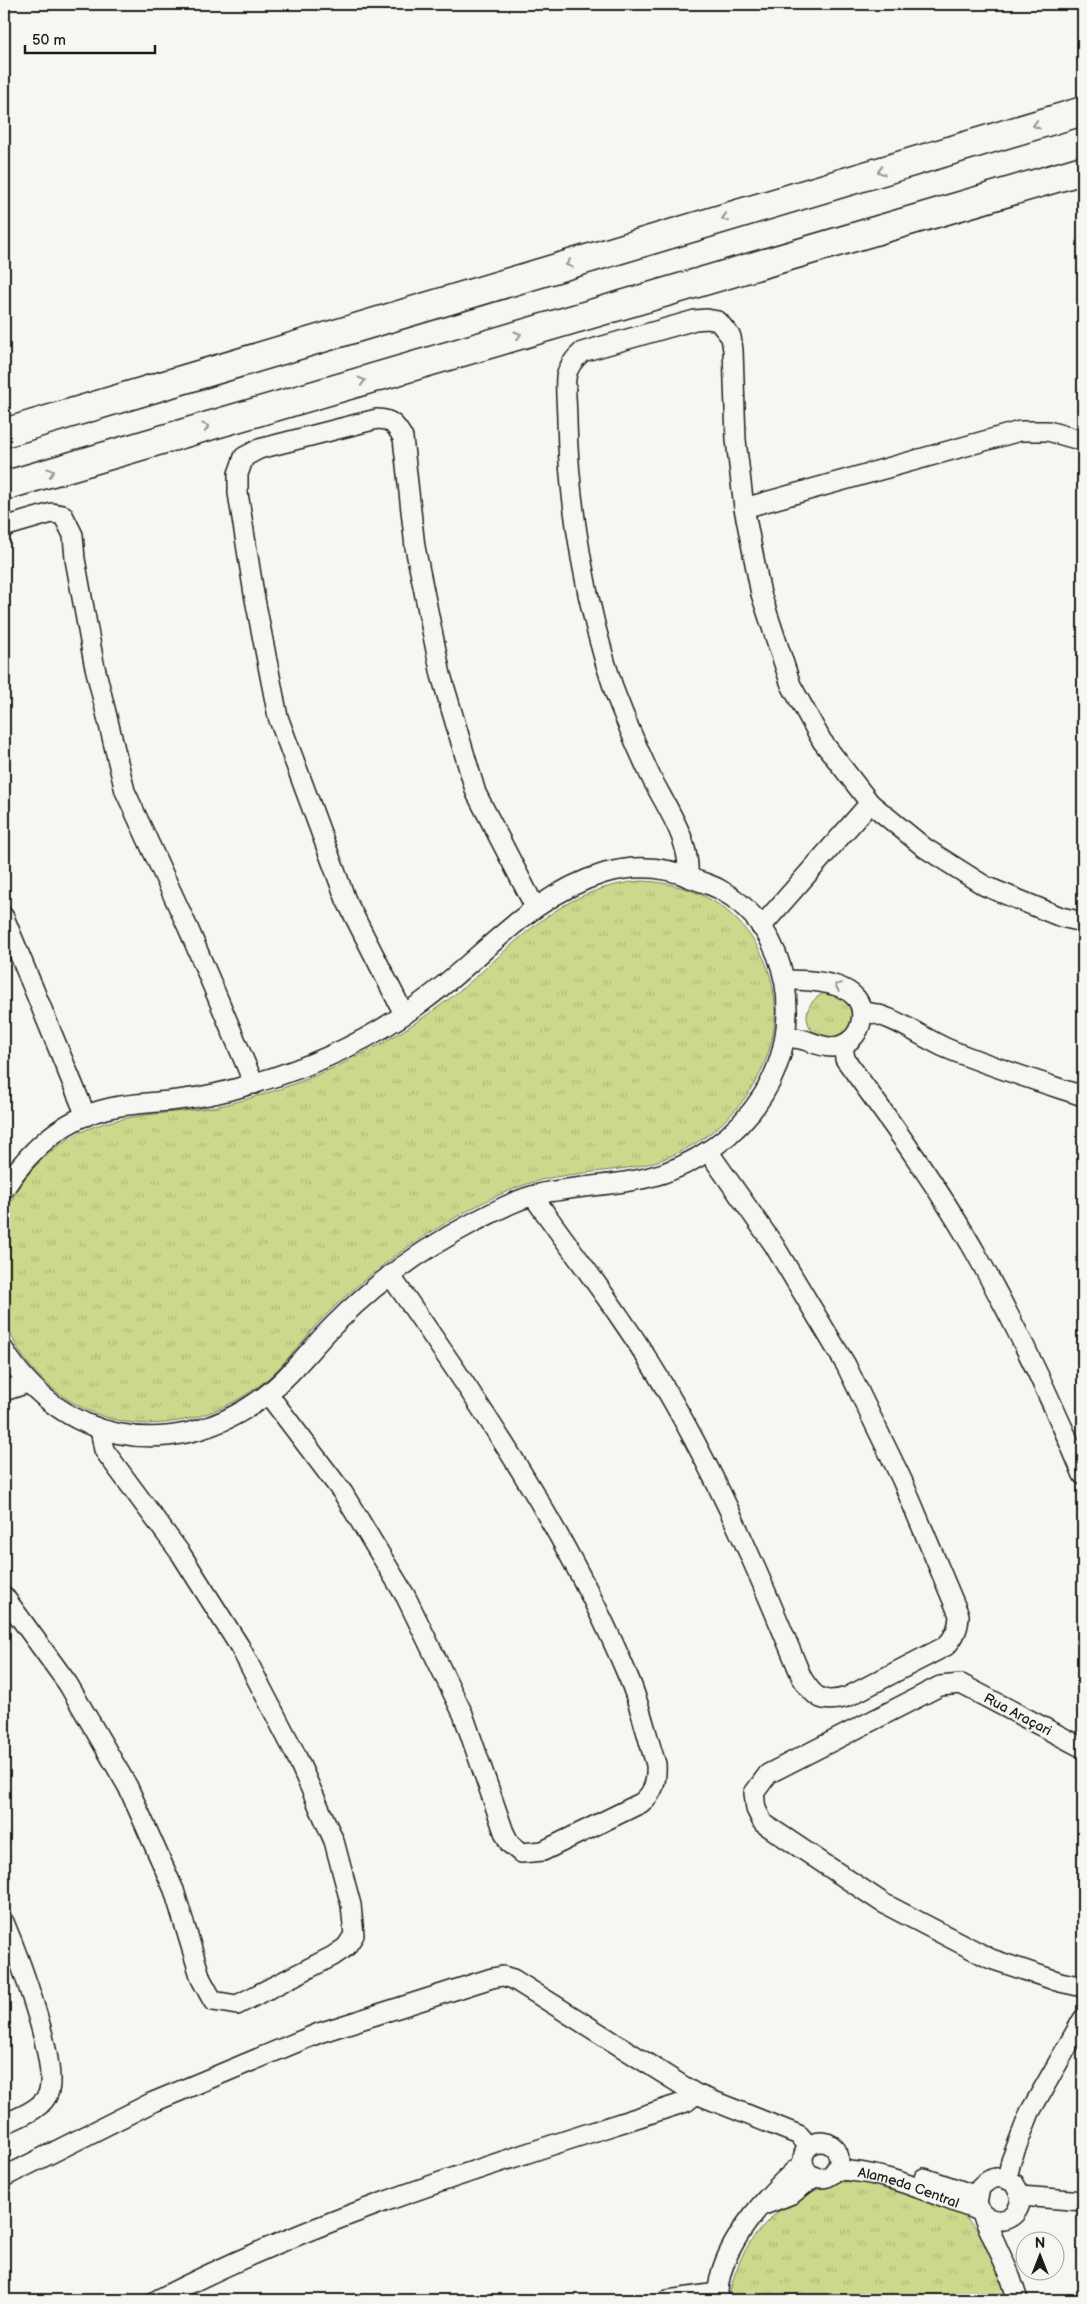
<svg xmlns="http://www.w3.org/2000/svg" width="1087" height="2304" viewBox="0 0 1087 2304" font-family="'Balsamiq Sans',sans-serif">
<defs>
<pattern id="grass-tufts" width="24" height="20" patternUnits="userSpaceOnUse" patternTransform="scale(1.25)"><rect width="24" height="20" fill="#cbd98c"/><path d="M3 7l-1-3M5 7V3M7 7l1-3M15 17l-1-3M17 17v-4M19 17l1-3" fill="none" stroke="#aeba78"/></pattern>
</defs>
<rect width="100%" height="100%" fill="#f6f6f2"/>
<filter id="ink" filterUnits="userSpaceOnUse"><feTurbulence type="fractalNoise" baseFrequency=".02" numOctaves="2"/><feDisplacementMap in="SourceGraphic" scale="10" xChannelSelector="R" yChannelSelector="G"/><feConvolveMatrix kernelMatrix="1 2 1 2 8 2 1 2 1" color-interpolation-filters="sRGB"/></filter>
<g filter="url(#ink)">
<path fill="url(#grass-tufts)" stroke="#747a54" d="M642,881c42,2 80,17 106,52 24,30 32,69 24,106 -14,64 -70,114 -133,127 -37,7 -76,6 -112,18 -31,10 -63,28 -91,45 -38,23 -73,50 -105,81 -20,19 -36,42 -55,61 -41,40 -104,62 -160,49 -37,-9 -70,-31 -92,-62 -24,-34 -20,-57 -20,-97 0,-13 -2,-28 1,-41 10,-47 62,-90 108,-99 36,-9 74,-8 111,-16 50,-12 99,-30 144,-54 39,-21 76,-46 109,-75 52,-46 91,-89 165,-95z
M827,992l21,7 7,22 -15,18 -22,-2c-18,-15 -13,-37 9,-45z
M854,2179h18l85,30 24,25 31,66h-282c-1,-11 4,-23 8,-34 19,-49 65,-78 116,-87z"/>
<g fill="none" stroke-linecap="round" stroke-linejoin="round">
<g stroke="#1c1c1c" stroke-width="22">
<g id="street">
<path d="M744,508l276,-77h28l35,10"/>
<path d="M4,527l48,-14 11,2 10,20 2,24 19,104 31,128 64,139 65,154"/>
<path d="M688,877c3,-38 -23,-71 -39,-104 -12,-26 -24,-54 -34,-80 -28,-82 -46,-185 -48,-271 0,-15 -2,-31 -1,-45 2,-11 8,-18 16,-25l113,-32 12,-1 11,2 13,16 2,13 3,90 8,68 17,86 30,91 31,56 48,62 55,45 60,38 76,31 22,5"/>
<path d="M4,917l82,199"/>
<path d="M761,927l109,-124"/>
<path d="M785,980c26,0 84,1 76,42 -2,10 -9,19 -19,23 -19,8 -36,-10 -56,-7"/>
<path d="M862,1012c26,0 59,25 84,36 45,19 91,33 137,48"/>
<path d="M404,1014l-58,-114 -68,-183 -24,-123 -16,-101v-19l6,-17 15,-8 118,-30c14,0 19,6 26,19l12,109 26,128 35,118 59,114"/>
<path d="M843,1045l2,14c46,63 95,130 133,198 39,71 74,143 105,218"/>
<path d="M4,1189c25,-39 59,-71 106,-81 22,-5 45,-5 68,-8 26,-3 52,-9 77,-17 59,-17 117,-44 167,-81 61,-44 108,-107 183,-129 29,-8 59,-7 86,5 9,4 19,6 28,11 74,40 86,139 44,206 -26,41 -69,72 -117,83 -35,8 -71,8 -107,16 -22,5 -43,17 -63,27 -52,27 -101,62 -142,104 -26,26 -46,55 -76,76 -90,63 -197,41 -254,-51"/>
<path d="M533,1196c46,65 95,127 135,197 53,91 94,188 134,285 13,21 21,26 45,19l99,-51c9,-9 13,-18 13,-31l-57,-135 -56,-115 -72,-120 -66,-94"/>
<path d="M4,1391l24,-8"/>
<path d="M268,1394l75,99 63,104 57,117 41,118 6,12 11,9 22,-2 98,-48c13,-10 16,-22 15,-39 -9,-27 -15,-56 -26,-83 -61,-146 -149,-277 -240,-406"/>
<path d="M4,1596l64,88 60,103 46,103 27,89 12,22 24,4 96,-49 13,-9 8,-12 -3,-30 -17,-64 -39,-88 -55,-106 -59,-93 -77,-104 -4,-21"/>
<path d="M1083,1748l-122,-64 -21,2 -172,88 -14,19 2,16 7,14 120,80 108,56 69,23 23,5"/>
<path d="M4,1922c14,33 53,136 45,169 -5,18 -30,26 -45,33"/>
<circle cx="821" cy="2160" r="18"/>
<path id="s1" d="M835,2170c52,1 97,25 145,41"/>
<path d="M4,2177l147,-74 168,-70 173,-55 11,-2 10,3 183,115 103,41 10,11"/>
<path d="M924,2178l53,18"/>
<path d="M1007,2179l4,-18 19,-49 53,-93"/>
<path d="M1021,2196l62,5"/>
<path d="M764,2205l28,-11 22,-17"/>
<path d="M985,2216c18,10 35,1 36,-20l-7,-13c-13,-8 -24,-7 -34,5l-3,15 32,70 9,27"/>
<path d="M157,2300c167,-87 350,-140 529,-198l10,-8"/>
<path d="M668,2300l49,-7"/>
<path d="M718,2300c-3,-50 49,-106 85,-137"/>
</g>
</g>
<g stroke="#1c1c1c" stroke-width="31">
<path id="secondary" d="M4,433l1079,-322
M4,486l1079,-316"/>
</g>
<use href="#street" stroke="#f6f6f2" stroke-width="19"/>
<use href="#secondary" stroke="#f6f6f2" stroke-width="28"/>
</g>
<defs><path id="oneway-chevron" d="M-2-3.5L2.5 0L-2 3.5" fill="none" stroke-width="1.6" stroke-linecap="round" stroke-linejoin="round" transform="scale(1.25)"/></defs>
<g stroke="#949492">
<use href="#oneway-chevron" transform="translate(1036 125) rotate(164)"/>
<use href="#oneway-chevron" transform="translate(881 171) rotate(163)"/>
<use href="#oneway-chevron" transform="translate(725 218) rotate(163)"/>
<use href="#oneway-chevron" transform="translate(569 264) rotate(163)"/>
<use href="#oneway-chevron" transform="translate(518 335) rotate(-16)"/>
<use href="#oneway-chevron" transform="translate(362 381) rotate(-16)"/>
<use href="#oneway-chevron" transform="translate(206 427) rotate(-16)"/>
<use href="#oneway-chevron" transform="translate(51 472) rotate(-16)"/>
<use href="#oneway-chevron" transform="translate(838 986) rotate(-157)"/>
</g>
</g>
<g text-anchor="middle" stroke-width="4.5" stroke-linejoin="round" paint-order="stroke">
<g font-size="14" fill="#1c1c1c" stroke="#f6f6f2">
<text transform="translate(1018 1714) rotate(28)" y="5">Rua Araçari</text>
<text dy="5" stroke="none"><textPath href="#s1" startOffset="76">Alameda Central</textPath></text>
</g>
</g>
<rect width="1087" height="2304" fill="none" stroke="#f6f6f2" stroke-width="20"/>
<rect x="10" y="10" width="1067" height="2284" fill="none" stroke="#1c1c1c" stroke-width="2" filter="url(#ink)"/>
<g transform="translate(1040 2256)"><circle r="24" fill="#f6f6f2" stroke="#9f9f9c"/>
<path d="M0-4L9 19L0 12L-9 19Z" fill="#1c1c1c"/>
<text y="-8" font-size="14" font-weight="bold" text-anchor="middle" fill="#1c1c1c">N</text>
</g>
<path d="M25 45v8h130v-8" fill="none" stroke="#1c1c1c" stroke-width="2.5"/>
<text x="32" y="45" font-size="15" fill="#1c1c1c" stroke="#f6f6f2" stroke-width="4" paint-order="stroke">50 m</text>
</svg>
